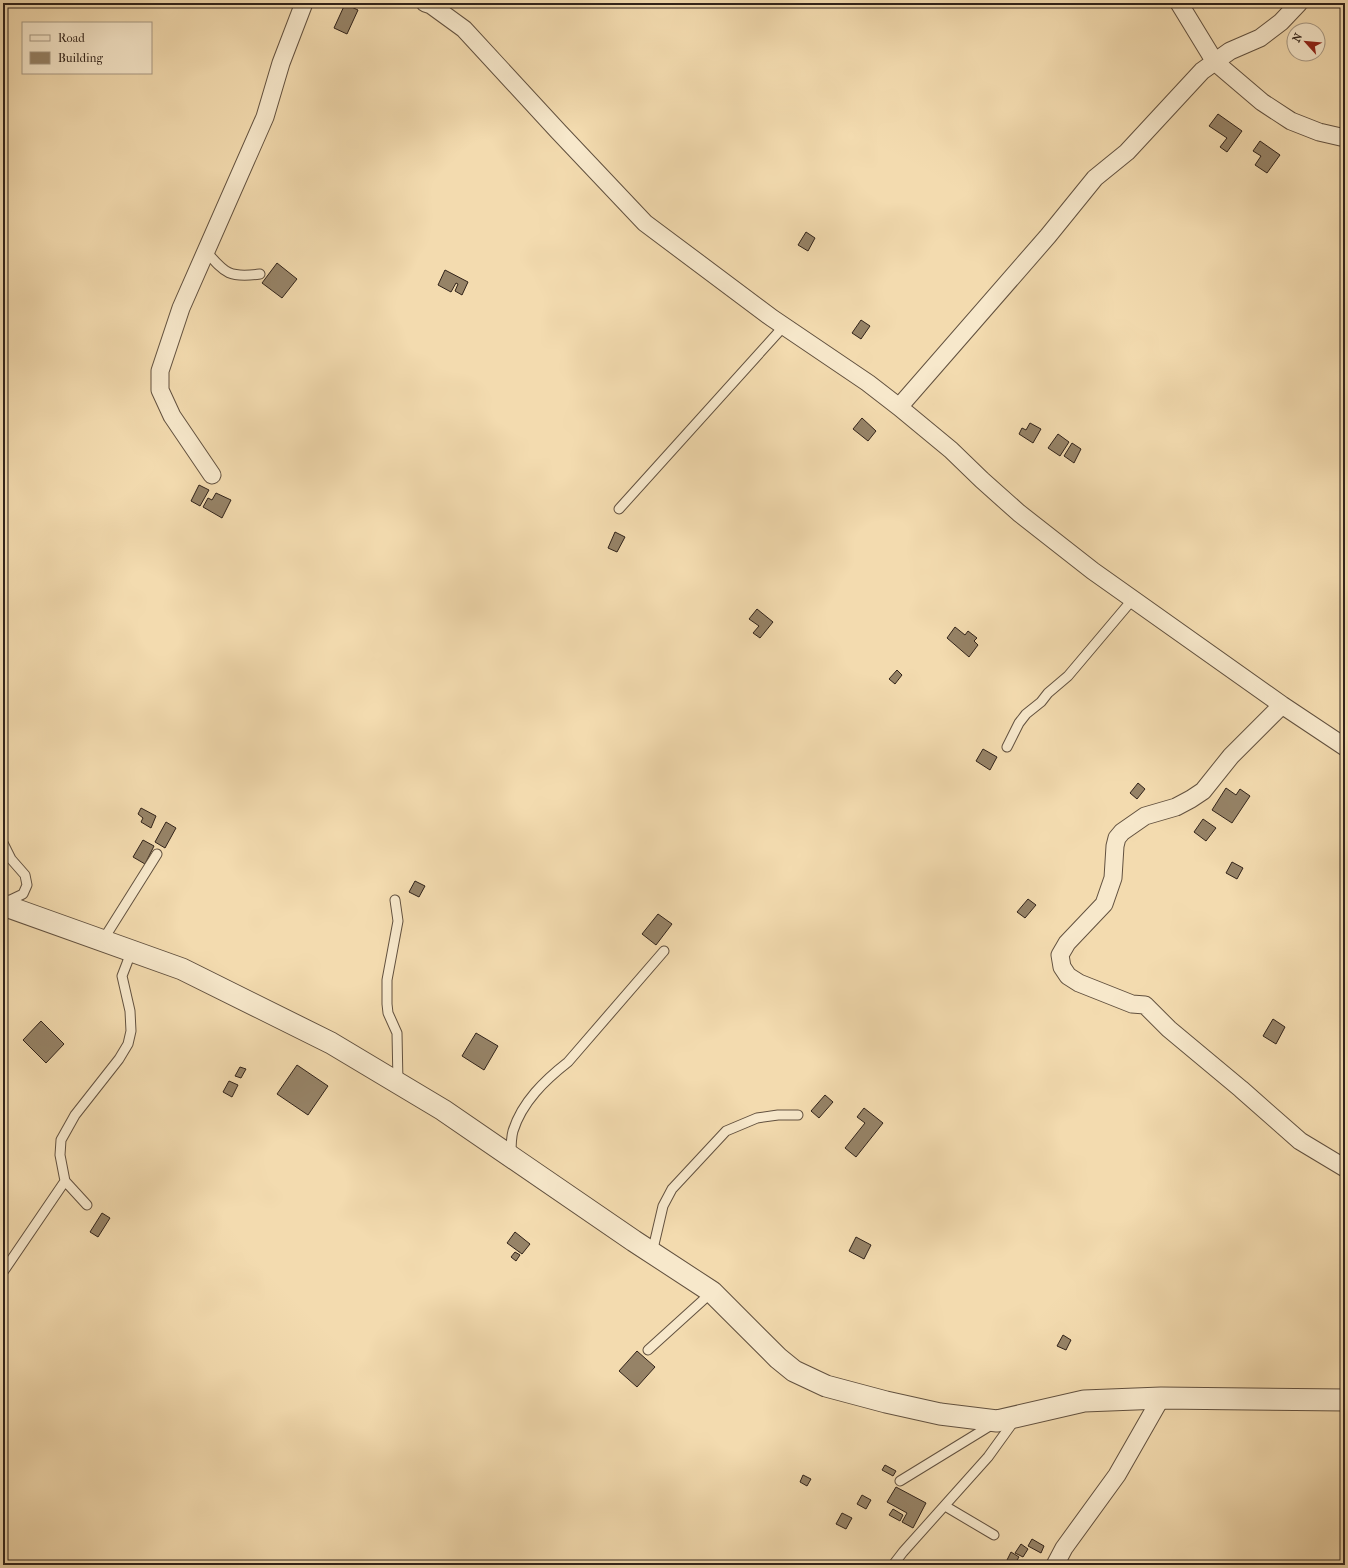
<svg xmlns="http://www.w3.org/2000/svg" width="1348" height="1568" viewBox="0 0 1348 1568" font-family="'IM FELL French Canon',serif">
<rect width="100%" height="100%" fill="#f3dbaf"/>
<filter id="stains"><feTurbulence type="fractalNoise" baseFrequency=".005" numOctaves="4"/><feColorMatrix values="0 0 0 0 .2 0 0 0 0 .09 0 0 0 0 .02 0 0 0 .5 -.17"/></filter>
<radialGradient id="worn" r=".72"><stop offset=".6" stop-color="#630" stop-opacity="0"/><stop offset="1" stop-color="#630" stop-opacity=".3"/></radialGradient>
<path fill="#968367" stroke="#31231a" d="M345,4l13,6 -11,24 -13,-6z
M1218,114l24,17 -15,21 -7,-5 7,-9 -18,-12z
M1260,141l20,14 -13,18 -12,-8 6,-9 -8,-5z
M806,232l9,6 -7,13 -10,-6z
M277,263l20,16 -15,19 -20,-15z
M445,270l23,12 -6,13 -7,-4 3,-7 -2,-1 -5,9 -13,-7z
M861,320l9,6 -9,13 -9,-6z
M862,418l14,13 -8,10 -15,-12z
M1030,423l11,6 -8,14 -14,-9 3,-6 4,2z
M1058,434l11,8 -9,14 -12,-8z
M1072,443l9,6 -7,14 -10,-7z
M199,485l10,5 -9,16 -9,-5z
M216,493l15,7 -9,18 -19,-11 5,-9 4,2z
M615,532l10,5 -8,15 -9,-4z
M757,609l16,13 -13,16 -7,-5 6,-7 -10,-7z
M955,627l10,8 3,-4 9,7 -3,3 4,4 -9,12 -22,-19z
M897,670l5,5 -7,9 -6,-5z
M983,749l14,8 -7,13 -14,-9z
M1138,783l7,6 -8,10 -7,-6z
M1226,788l10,7 4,-6 10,7 -18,27 -20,-13z
M141,808l15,8 -5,12 -10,-6 2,-4 -5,-4z
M1203,819l13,9 -10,13 -12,-9z
M166,822l10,6 -11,20 -10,-6z
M143,840l11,6 -9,18 -12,-7z
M1232,862l11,6 -6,11 -11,-6z
M415,881l10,5 -6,11 -10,-5z
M1028,899l8,6 -11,13 -8,-6z
M658,914l14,10 -16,21 -14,-11z
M1273,1019l12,8 -9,17 -13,-8z
M41,1021l23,23 -18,19 -23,-23z
M476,1033l22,13 -14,24 -22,-14z
M297,1065l31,21 -20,29 -31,-21z
M240,1067l6,2 -5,9 -6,-2z
M229,1081l9,4 -6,12 -9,-5z
M825,1095l8,7 -14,16 -8,-7z
M864,1108l19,15 -27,34 -11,-9 20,-25 -8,-6z
M102,1213l8,5 -12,19 -8,-5z
M515,1232l15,12 -8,10 -15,-11z
M856,1237l15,8 -7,14 -15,-8z
M515,1252l5,3 -4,6 -5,-4z
M1063,1335l8,5 -5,10 -9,-4z
M637,1351l18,16 -18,20 -18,-16z
M885,1465l11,6 -3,5 -11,-6z
M803,1475l8,4 -4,7 -7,-4z
M896,1487l30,16 -13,25 -11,-6 5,-9 -20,-11z
M862,1495l9,5 -5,9 -9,-5z
M893,1509l10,6 -3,6 -11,-6z
M842,1513l10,5 -6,11 -10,-5z
M1032,1539l12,7 -3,7 -13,-7z
M1021,1544l7,5 -5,8 -8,-4z
M1011,1552l8,5 -5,8 -8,-3z"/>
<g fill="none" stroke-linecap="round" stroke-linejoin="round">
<g stroke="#62513f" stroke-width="11">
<path id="service" d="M206,251c19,23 24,27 54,23
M619,509l165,-183
M1007,747l12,-24 7,-9 15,-12 7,-9 20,-17 65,-77
M3,843l8,16 14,16 2,10 -4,9 -19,9
M395,900l3,21 -11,59v24l1,9 9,20 1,50
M103,940l54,-86
M511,1155c0,-7 0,-17 2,-24 9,-29 32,-51 55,-69l96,-111
M87,1205l-22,-24 -5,-26 1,-15 14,-25 44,-56 9,-15 3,-13 -1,-20 -8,-35 10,-26
M652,1253l11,-47 9,-17 54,-58 31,-13 21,-3h20
M3,1272l62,-91
M648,1350l64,-58
M900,1481l93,-57
M945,1506l49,29
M893,1565l10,-13 85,-95 26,-36"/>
</g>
<g stroke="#62513f" stroke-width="19">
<path id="minor" d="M425,3l6,2 33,24 94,102 87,92 127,95 96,65 31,24 52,43 31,30 37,33 74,58 189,134 63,42
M1179,3l36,59 47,40 29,19 28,11 26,6
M899,407l149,-171 47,-58 32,-26 75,-81 28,-20 30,-13 21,-16 18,-19
M212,475l-40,-59 -12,-26v-19l21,-63 84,-191 16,-54 23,-60
M1282,705l-51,51 -28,35 -12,8 -15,8 -31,9 -23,16 -5,6 -2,8 -2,32 -9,26 -37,39 -7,12 2,12 6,9 11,7 53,21 13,1 24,24 72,60 59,52 45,27
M1055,1565l9,-17 53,-73 44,-77"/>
</g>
<g stroke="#62513f" stroke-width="23">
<path id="tertiary" d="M3,905l179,64 149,74 112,67 191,131 78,51 66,66 16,13 32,15 60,16 54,12 57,7 87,-20 77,-3 184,2"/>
</g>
<use href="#service" stroke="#f7e8cb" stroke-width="9"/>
<use href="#minor" stroke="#f7e8cb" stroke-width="17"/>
<use href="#tertiary" stroke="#f7e8cb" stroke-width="21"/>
</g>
<rect width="1348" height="1568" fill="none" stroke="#f3dbaf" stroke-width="16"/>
<rect x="4" y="4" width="1340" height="1560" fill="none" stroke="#31231a" stroke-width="2"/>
<rect x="8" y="8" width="1332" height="1552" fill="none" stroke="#31231a"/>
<rect x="22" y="22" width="130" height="52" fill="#f7e8cb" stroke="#a89984"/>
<rect x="30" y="35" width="20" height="6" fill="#f7e8cb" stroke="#a89984"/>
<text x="58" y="42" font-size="12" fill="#31231a">Road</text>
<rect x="30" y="52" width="20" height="12" fill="#968367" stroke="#a89984"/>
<text x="58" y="62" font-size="12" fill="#31231a">Building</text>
<g transform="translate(1306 42) rotate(297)"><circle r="19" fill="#f7e8cb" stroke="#a89984"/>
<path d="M0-3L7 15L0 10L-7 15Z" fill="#8f2418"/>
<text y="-6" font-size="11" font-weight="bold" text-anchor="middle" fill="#31231a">N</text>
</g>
<rect width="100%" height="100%" filter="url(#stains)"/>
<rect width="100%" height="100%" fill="url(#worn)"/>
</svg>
